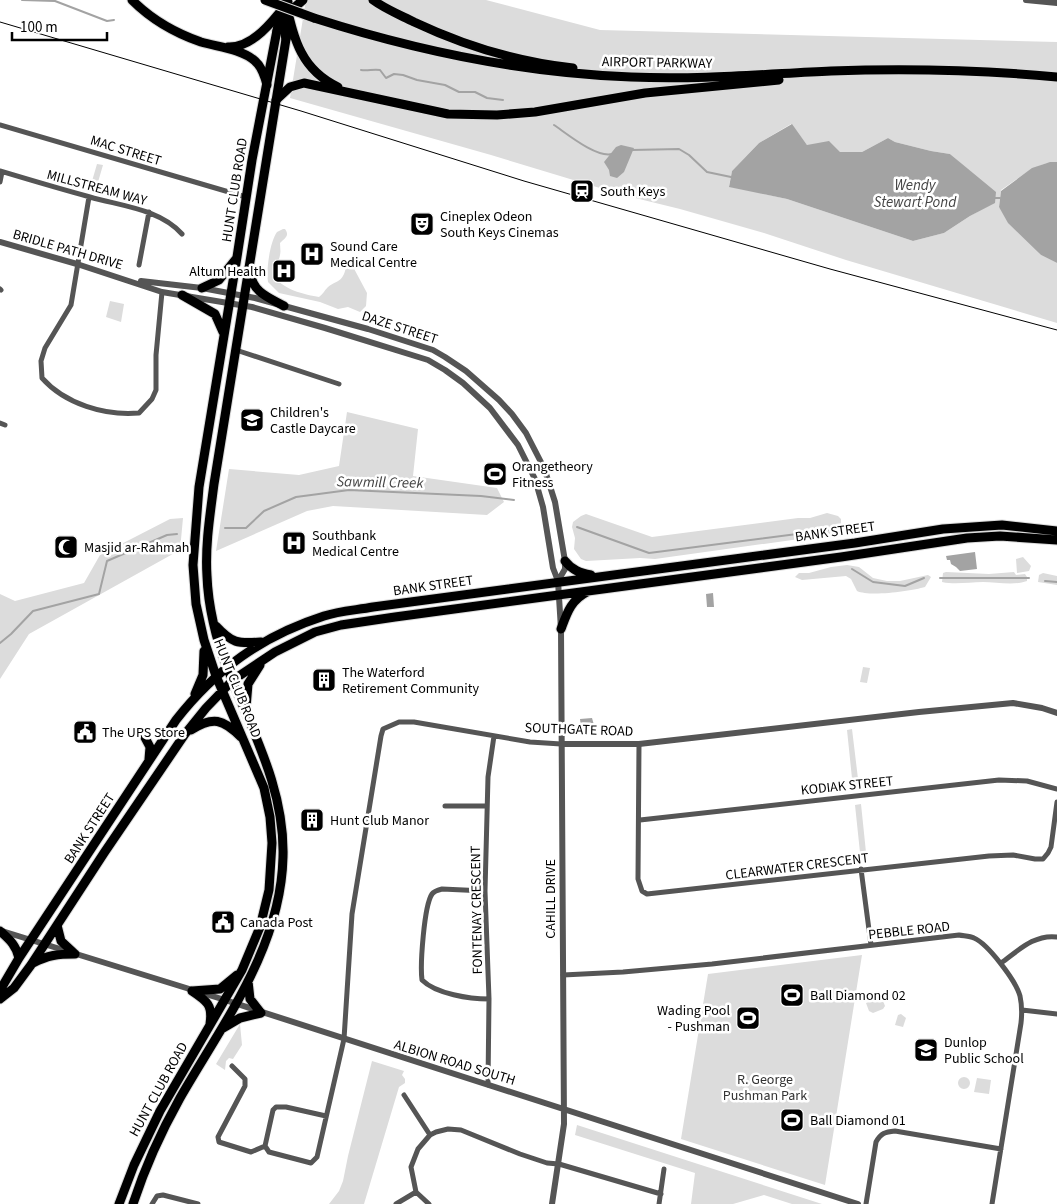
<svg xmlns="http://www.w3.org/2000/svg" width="1057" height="1204" viewBox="0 0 1057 1204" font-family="'Source Sans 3',sans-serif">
<rect width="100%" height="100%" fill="#fff"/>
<path fill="#dcdcdc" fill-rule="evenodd" d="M306,0h180l114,30 457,12v120c-21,0 -39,17 -56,28l-2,17 42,48 16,8v60l-211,-63 -82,-27 -84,-24 -57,-14 -132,-40 -201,-57zM791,124l16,21 33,7h22l26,-14 7,4 36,9 19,3 44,38 -1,11 -23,13 -26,17 -31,8 -126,-42 -58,-13 3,-15 27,-28z
M97,164l6,1 -7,24 -6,-1z
M283,229h2c5,7 0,9 -5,14 0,4 1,8 0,12 -1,7 -6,12 -5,19 3,15 32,21 44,23 4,-3 5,-6 9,-10 5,-5 12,-4 16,-13 2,-5 1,-7 5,-12l2,1 16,30 -1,13 -6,6 -12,-5 -10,2 -18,-7 -41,-9 -11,-11c-2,-13 2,-40 9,-50z
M110,301l14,3 -3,18 -15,-5z
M347,412l71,17 -5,47 84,12 7,14 -17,13 -154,-9 -26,5 -91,40 13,-82 70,6 40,-9z
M827,513l11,3 3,3v7l-6,8 -180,25 -15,-1 -54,3 -5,-2 -7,-10 1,-11 -3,-11 1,-5 8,-6 5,-2 66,23 146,-19h12z
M183,518l-3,32 -151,84 -29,45v-85l15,7 69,-18 16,-28 70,-36z
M1023,557l8,9 -2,5 -12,2 -1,-14z
M847,565l12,2 14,11 14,3h13l28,-6 3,2 -6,10c-14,4 -55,10 -68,4l-6,-12 -5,-3 -44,4 -7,-3 4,-4h10l22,-6z
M946,572l43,2 25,-2 2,3 9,-1 2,3v4c-13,5 -31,1 -44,1 -14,0 -27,3 -41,0l1,-9z
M1043,573l14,3v9l-19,-3 1,-7z
M863,667l7,1 -3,15 -7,-1z
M852,729l7,58 -6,1 -6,-58z
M861,804l6,58h-6l-6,-57z
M862,955l-37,230 -144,-46 27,-165z
M882,998l3,8 -2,3 -10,4 -4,-2 -3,-8z
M901,1014l5,4 -3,9 -8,-2 3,-10z
M240,1024l2,21 -9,14 -4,-1 -3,3 -1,9 -9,-6z
M372,1061l32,10 -2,4 3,4v4l-6,4 -35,117h-35l10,-13 4,-10 5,-25z
M958 1083a6 6 0 1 1 12 0a6 6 0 1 1-12 0Z
M977,1078l14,2 -2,14 -15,-2z
M577,1125l245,79h-30l-28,-9 -31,9h-42l4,-31 -120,-38z"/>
<path fill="#a3a3a3" d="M792,124l15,21 22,-4 11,11h22l26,-14 7,4 36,9 19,3 46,38 -1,11 -25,13 -26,17 -31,8 -126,-42 -58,-12 3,-16 27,-28z
M621,145l13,3 -10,24 -7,6 -7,-2 -1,-6 -5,-8 12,-15z
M1050,162h7v101l-16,-8 -33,-32 -9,-16 2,-16 31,-23z
M975,552l2,17 -17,2 -4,-4 -5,-3 -1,-4h-3l-1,-4z
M713,593l1,14h-7l-1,-13z
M592,718l2,7 -13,2 -1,-8z
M742,1009l15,3 -3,15h-10v-2l-4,-1z"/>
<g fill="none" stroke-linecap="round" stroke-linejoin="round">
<path stroke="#a3a3a3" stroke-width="2" d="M22,0l33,1 52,20 7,-1
M361,70c7,1 12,-1 19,0l6,8 8,-4 9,1 14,5 28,5 14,7h16l12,6 16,2
M554,125c12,8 42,33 58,29
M632,150l47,-1 10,6 18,17 24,5
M995,198h5
M577,527l72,26 179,-23
M225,528h21l18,-17 32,-14 53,-7 132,6 33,4
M852,569l21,13 32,4 19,-8
M940,578h89
M1045,581l12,1
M0,643l11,-9 22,-23 66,-17 8,-33 60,-26 10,-1"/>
<g stroke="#dbdbdb" stroke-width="11">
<path id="primary" d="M251,274c1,18 19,24 33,32
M202,288l17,-8 17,-21
M182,295l33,19 8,18
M565,561c7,9 15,12 26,14
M216,626c16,17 21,18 45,16
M561,629c6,-16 10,-29 26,-37
M195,694l8,-19 1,-24
M246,708l2,-24 12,-19
M191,730c22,-14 32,-11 50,7
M142,732l8,15 -1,12
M57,925l4,16 14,13
M0,931c10,9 16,14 19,27
M33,963c15,-8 25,-9 42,-9
M192,991l28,-2 17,-14
M192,991c15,10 21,14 18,33
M0,999l2,-12 17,-29 157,-238c40,-51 86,-84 148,-104 15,-5 33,-6 49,-9l482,-64 88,-14 59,-4 55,6
M0,999l14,-11 17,-23 73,-112 81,-119 21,-26 27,-28 42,-28 40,-20 26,-7 54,-8 446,-60 126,-19 33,-2 57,4
M223,1028l17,-10 21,-5 -11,-14 -2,-18
M119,1204l15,-39 26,-54 82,-141 18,-43 9,-37 3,-47 -2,-26 -6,-29 -48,-112 -12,-36 -8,-36 -3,-39 6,-78 38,-230 15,-97 26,-135
M133,1204c12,-37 28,-72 47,-106 43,-75 101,-150 103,-241 2,-69 -32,-128 -56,-190 -11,-27 -19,-62 -20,-91 -2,-30 3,-61 7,-92l73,-451"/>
</g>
<g stroke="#dbdbdb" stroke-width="11">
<path id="trunk" d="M132,0c19,19 43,33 69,42 17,5 41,7 54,19 7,6 10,16 12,24
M285,0c9,38 15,69 53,87
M373,0c12,9 27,15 41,22 51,24 103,40 159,46
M314,18c103,33 209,55 317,59 67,3 134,-3 200,-6 76,-3 151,-1 226,6
M282,19l4,20
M277,31l11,-18 15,-13
M228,47c25,1 46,-27 60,-45
M276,100l14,-13 14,-4 144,31 49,1 38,-3 110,-19 134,-13"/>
</g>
<path stroke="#555" stroke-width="5" d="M0,125l246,72
M0,171c30,9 60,18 90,26 31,9 70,12 92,37
M0,182l2,-10
M89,197l-18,108 -26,43 -4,13 1,17c23,26 63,38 97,35l13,-14 4,-9v-35l6,-63
M139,265l10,-53
M0,289l1,1
M236,350l103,34
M0,423l5,2
M639,744l-1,135 4,12 5,3 342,-38 24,-1 22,4h8l5,-6 3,-6 6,-45
M445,806h42
M640,820l359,-40 28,1 30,8
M861,869l10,76
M485,891l-43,-2c-4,1 -8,2 -10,5 -8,12 -12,71 -10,86 14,14 48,19 67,19
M1001,963c17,-12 33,-29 56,-26
M563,975l60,-3 89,-8 247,-29c5,1 11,1 15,3 14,6 42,43 46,58 2,9 2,18 1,27l-29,181
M1022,1010l35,4
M232,1066l13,13v7l-27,51 1,5 32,10 14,-6
M488,1085l1,-86 -4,-108 3,-114 6,-41
M404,1095l26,40
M326,1116l-40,-9h-10l-3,3 -8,36 4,6 42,11 6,-6 27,-118 8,-125 29,-178 2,-7 16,-7h15l116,20 31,2
M152,1204l5,-8 6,-1 35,9
M396,1204l20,-12
M429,1204l-13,-12 -5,-25 7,-18 12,-14 6,-3 12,-3 13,1 59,24 27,9 12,1 102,30
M659,1204l5,-35
M866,1204l10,-62c5,-9 9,-10 19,-11l106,18"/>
<path stroke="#555" stroke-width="6" d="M1026,0l31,3
M0,242l77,22 85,28 90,15 73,21 103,32 17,10 18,13 27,25 28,37 17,34 8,28 10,61 5,13 3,48 3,495 -12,80
M141,281l61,7 53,10 113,31 65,21 12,7 21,14 33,29 13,14 14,19 18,35 4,12 7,22 10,59v8l-7,12
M561,744h78l280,-32 94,-9 29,5 15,5
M2,931l223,69 633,204"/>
<use href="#primary" stroke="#000" stroke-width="9"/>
<use href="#trunk" stroke="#000" stroke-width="9"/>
<path stroke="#000" stroke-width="1" d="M0,22l301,89 223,70 306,88 227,61"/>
<g stroke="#dbdbdb" stroke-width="11" stroke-linecap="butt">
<path id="trunk-bridge" d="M265,0l49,18"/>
</g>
<use href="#trunk-bridge" stroke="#000" stroke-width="9"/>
</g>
<defs>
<g id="station-square" transform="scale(1.25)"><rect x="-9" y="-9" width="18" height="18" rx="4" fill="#000" stroke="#fff"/><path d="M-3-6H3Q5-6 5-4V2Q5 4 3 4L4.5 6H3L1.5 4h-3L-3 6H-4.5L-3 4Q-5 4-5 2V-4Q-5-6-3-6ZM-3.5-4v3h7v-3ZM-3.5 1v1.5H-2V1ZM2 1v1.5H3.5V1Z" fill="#fff"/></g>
<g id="theatre-square" transform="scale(1.25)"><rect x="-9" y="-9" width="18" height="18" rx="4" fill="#000" stroke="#fff"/><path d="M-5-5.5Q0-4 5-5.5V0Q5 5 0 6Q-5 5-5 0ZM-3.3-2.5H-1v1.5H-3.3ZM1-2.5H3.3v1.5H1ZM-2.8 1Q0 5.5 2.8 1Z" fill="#fff"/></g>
<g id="hospital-square" transform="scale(1.25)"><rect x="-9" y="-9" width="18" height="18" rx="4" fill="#000" stroke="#fff"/><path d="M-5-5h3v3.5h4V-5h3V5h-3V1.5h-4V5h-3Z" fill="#fff"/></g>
<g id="school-square" transform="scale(1.25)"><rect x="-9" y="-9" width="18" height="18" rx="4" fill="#000" stroke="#fff"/><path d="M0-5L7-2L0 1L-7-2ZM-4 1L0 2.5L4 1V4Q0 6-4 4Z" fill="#fff"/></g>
<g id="stadium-square" transform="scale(1.25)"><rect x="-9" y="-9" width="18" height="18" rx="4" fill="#000" stroke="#fff"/><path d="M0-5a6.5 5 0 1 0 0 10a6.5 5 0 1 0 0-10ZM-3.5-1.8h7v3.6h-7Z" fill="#fff"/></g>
<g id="mosque-square" transform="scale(1.25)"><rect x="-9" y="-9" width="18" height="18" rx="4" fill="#000" stroke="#fff"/><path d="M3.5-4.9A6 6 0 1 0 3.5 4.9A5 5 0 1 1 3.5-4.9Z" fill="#fff"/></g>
<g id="building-square" transform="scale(1.25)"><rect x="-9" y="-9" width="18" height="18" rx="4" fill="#000" stroke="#fff"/><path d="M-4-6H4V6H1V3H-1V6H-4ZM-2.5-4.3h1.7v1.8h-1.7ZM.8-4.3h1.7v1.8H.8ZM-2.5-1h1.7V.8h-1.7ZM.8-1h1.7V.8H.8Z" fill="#fff"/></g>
<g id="civic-square" transform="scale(1.25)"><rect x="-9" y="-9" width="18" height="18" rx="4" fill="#000" stroke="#fff"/><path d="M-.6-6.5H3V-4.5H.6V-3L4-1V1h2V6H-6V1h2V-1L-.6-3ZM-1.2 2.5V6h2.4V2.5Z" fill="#fff"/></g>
</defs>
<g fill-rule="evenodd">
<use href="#station-square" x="582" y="191"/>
<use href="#theatre-square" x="422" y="224"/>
<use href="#hospital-square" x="312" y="254"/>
<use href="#hospital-square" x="284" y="271"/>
<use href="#school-square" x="252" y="420"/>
<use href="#stadium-square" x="495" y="474"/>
<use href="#hospital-square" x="294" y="543"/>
<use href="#mosque-square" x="66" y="547"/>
<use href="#building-square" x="324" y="680"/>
<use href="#civic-square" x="85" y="732"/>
<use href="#building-square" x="312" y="820"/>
<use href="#civic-square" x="223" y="922"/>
<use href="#stadium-square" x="792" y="995"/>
<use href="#stadium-square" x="748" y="1018"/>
<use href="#school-square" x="926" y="1050"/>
<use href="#stadium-square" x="792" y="1120"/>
</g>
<g text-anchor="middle" stroke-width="5" stroke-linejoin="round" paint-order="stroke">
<g font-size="14" fill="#000" stroke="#fff">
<text transform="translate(657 62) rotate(1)" y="5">AIRPORT PARKWAY</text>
<text transform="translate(126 150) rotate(17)" y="5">MAC STREET</text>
<text transform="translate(97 187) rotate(15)" y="5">MILLSTREAM WAY</text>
<text transform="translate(234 190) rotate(-81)" y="5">HUNT CLUB ROAD</text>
<text transform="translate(68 249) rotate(16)" y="5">BRIDLE PATH DRIVE</text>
<text transform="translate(400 327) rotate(18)" y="5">DAZE STREET</text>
<text transform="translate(835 531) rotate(-8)" y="5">BANK STREET</text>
<text transform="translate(433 585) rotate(-8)" y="5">BANK STREET</text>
<text transform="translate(238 688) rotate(68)" y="5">HUNT CLUB ROAD</text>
<text transform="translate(579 729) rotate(2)" y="5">SOUTHGATE ROAD</text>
<text transform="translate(847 785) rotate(-6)" y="5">KODIAK STREET</text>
<text transform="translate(89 828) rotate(-57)" y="5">BANK STREET</text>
<text transform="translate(797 866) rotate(-7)" y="5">CLEARWATER CRESCENT</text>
<text transform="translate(550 899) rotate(-90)" y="5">CAHILL DRIVE</text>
<text transform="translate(476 910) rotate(-91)" y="5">FONTENAY CRESCENT</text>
<text transform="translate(909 930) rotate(-6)" y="5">PEBBLE ROAD</text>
<text transform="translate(455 1062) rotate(17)" y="5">ALBION ROAD SOUTH</text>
<text transform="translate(158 1089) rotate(-61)" y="5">HUNT CLUB ROAD</text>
</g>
<g font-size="14" fill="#000" stroke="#fff" text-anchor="start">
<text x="600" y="196">South Keys</text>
<text x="440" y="221">Cineplex Odeon<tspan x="440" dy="16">South Keys Cinemas</tspan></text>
<text x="330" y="251">Sound Care<tspan x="330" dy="16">Medical Centre</tspan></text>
<text x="266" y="276" text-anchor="end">Altum Health</text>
<text x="270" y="417">Children's<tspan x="270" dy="16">Castle Daycare</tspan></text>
<text x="512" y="471">Orangetheory<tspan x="512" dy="16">Fitness</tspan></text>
<text x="312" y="540">Southbank<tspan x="312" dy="16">Medical Centre</tspan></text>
<text x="84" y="552">Masjid ar-Rahmah</text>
<text x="342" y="677">The Waterford<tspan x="342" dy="16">Retirement Community</tspan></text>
<text x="102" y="737">The UPS Store</text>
<text x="330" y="825">Hunt Club Manor</text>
<text x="240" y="927">Canada Post</text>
<text x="810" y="1000">Ball Diamond 02</text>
<text x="730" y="1015" text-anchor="end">Wading Pool<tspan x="730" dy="16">- Pushman</tspan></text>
<text x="944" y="1047">Dunlop<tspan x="944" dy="16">Public School</tspan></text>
<text x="810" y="1125">Ball Diamond 01</text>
</g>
<g font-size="14" fill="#333" stroke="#fff">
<text x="765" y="1084">R. George<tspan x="765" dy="16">Pushman Park</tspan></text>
</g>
<g font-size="15" font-style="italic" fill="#444" stroke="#fff">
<text x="915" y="190">Wendy<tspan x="915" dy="17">Stewart Pond</tspan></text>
<text transform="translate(380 482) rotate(1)" y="5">Sawmill Creek</text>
</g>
</g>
<path d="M12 32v8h95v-8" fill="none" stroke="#000000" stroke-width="2.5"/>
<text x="20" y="32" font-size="15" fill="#000000" stroke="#ffffff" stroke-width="4" paint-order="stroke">100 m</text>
</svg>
